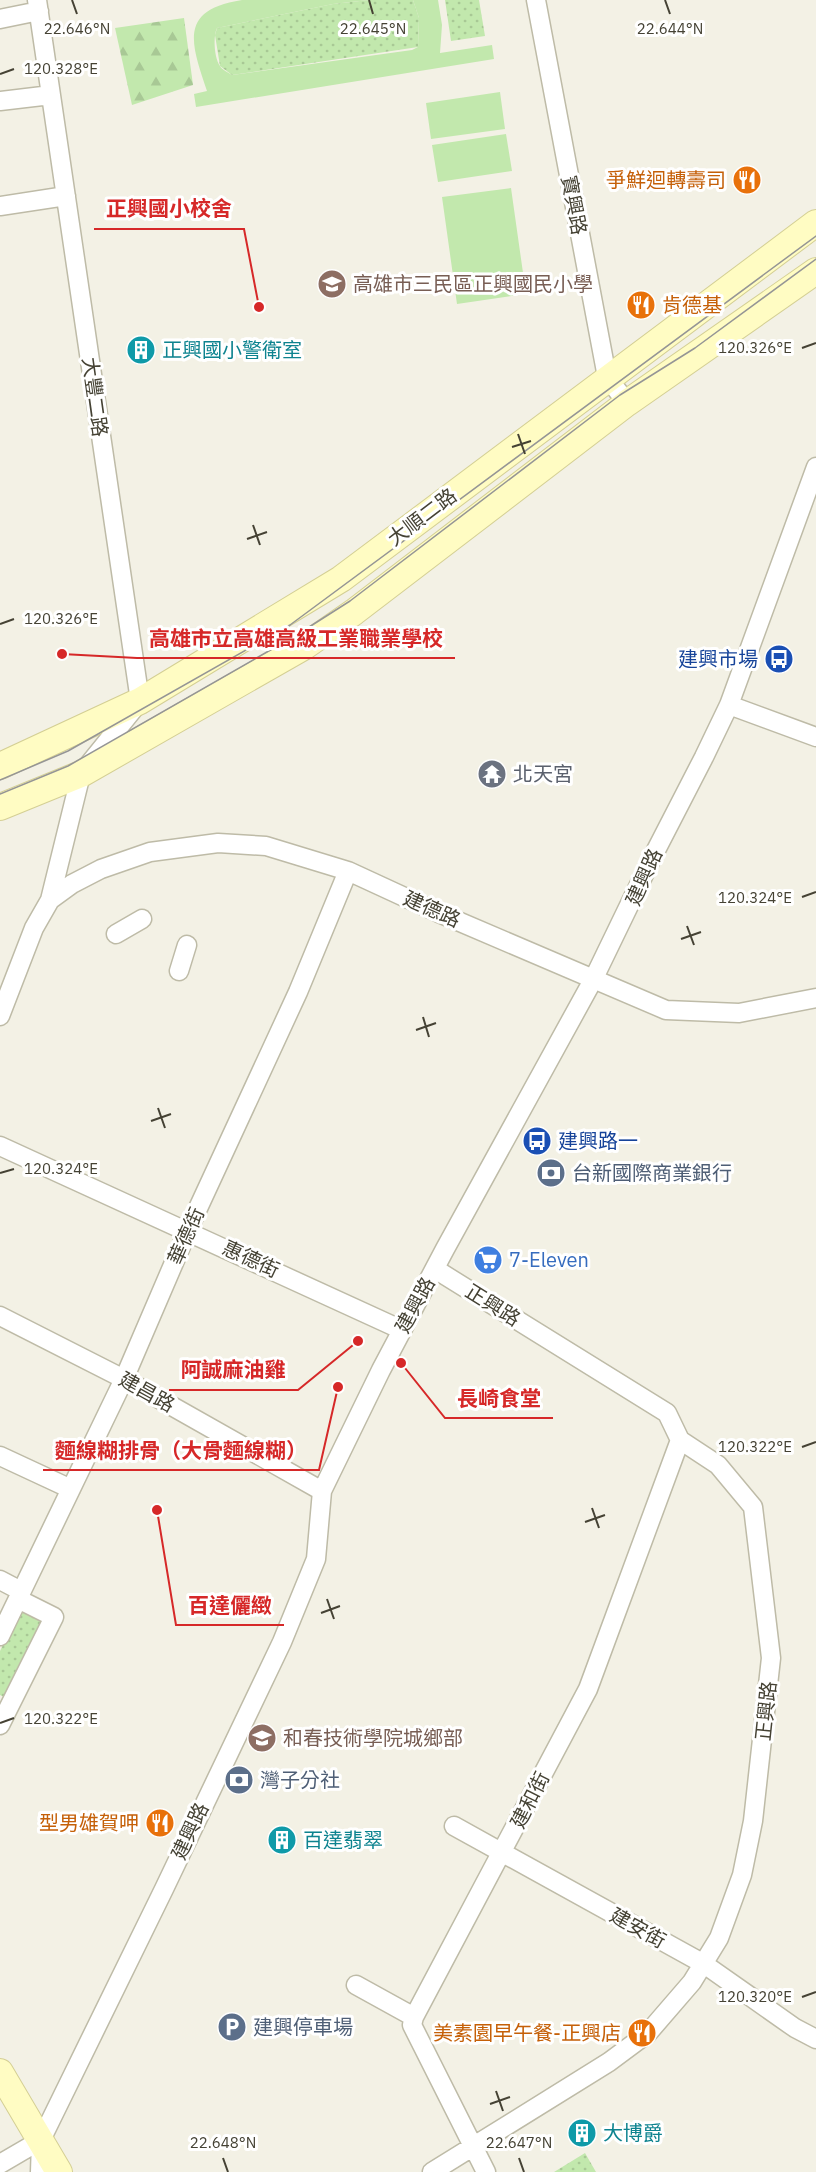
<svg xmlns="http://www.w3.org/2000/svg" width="816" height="2172" viewBox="0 0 816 2172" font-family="'IBM Plex Sans','Noto Sans TC',sans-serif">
<defs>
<pattern id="grass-dots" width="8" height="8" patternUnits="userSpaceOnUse" patternTransform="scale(1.5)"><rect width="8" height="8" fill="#c2e8ad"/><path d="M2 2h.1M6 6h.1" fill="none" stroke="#a8c895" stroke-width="1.8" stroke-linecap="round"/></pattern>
<pattern id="forest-firs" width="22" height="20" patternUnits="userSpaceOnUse" patternTransform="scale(1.5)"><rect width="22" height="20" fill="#c2e8ad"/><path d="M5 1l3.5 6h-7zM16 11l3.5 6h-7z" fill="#a8c895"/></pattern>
</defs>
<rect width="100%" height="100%" fill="#f3f1e5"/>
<path fill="url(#grass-dots)" d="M369,0h44l6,18 -1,29 -186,28 -12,-9 -5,-31 2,-7 116,-24z
M445,0h34l6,36 -34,5z
M21,1607l23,11 -38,80 -6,-3v-44z
M585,2153l11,19h-42z"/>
<path fill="url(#forest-firs)" d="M184,18l9,67 -61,20 -17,-77z"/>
<path fill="#c2e8ad" d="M242,0h127l-36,4 -116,24c-4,8 -3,30 3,38 2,4 8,6 12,9l180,-25 6,-3 1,-29 -6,-18h25l4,25 -2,28 52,-8 2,14 -298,48 -2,-13 13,-3c-16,-48 -29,-81 35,-91z
M500,92l5,37 -74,10 -5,-36z
M506,134l6,37 -74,11 -6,-37z
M511,188l15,106 -69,10 -15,-107z"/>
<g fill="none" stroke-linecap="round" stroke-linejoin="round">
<g stroke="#bebba7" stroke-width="21">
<path id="street" d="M37,0l103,701 -59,73 -31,126
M536,0l71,377 20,26
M0,19l39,-8
M0,101l51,-6
M0,206l66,-10
M729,705l87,32
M116,934l26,-15
M179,971l8,-26
M0,1016l34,-88 16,-28 22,-16 29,-15 49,-17 68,-9 48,3 82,25 91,42 227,97 73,3 77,-15
M0,1146l402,184
M0,1316l124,63 198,112
M0,1456l71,33
M0,1580l21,11
M0,1636l124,-257 64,-149 110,-238 50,-121
M0,1725l54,-108 -36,-18
M454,1826l250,138 91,64 21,11
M356,1985l58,32
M0,2164l41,-24 123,-251 118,-247 34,-83 6,-68 59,-121 64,-121 148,-269 59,-122 52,-101 25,-52 87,-238
M40,2172l1,-30
M432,2172l177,-110 39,-29 44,-51 27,-44 23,-63 11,-54 18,-163 -18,-151 -35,-42 -38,-25 -13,-27 -232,-144
M486,2172l-74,-147 2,-8 174,-328 92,-249"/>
</g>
<g stroke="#d4cf94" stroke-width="28">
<path id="secondary" d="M0,766l140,-65 201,-122 475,-356
M0,807l81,-33 224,-128 49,-34 273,-209 189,-132
M0,2072l59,100"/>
</g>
<use href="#street" stroke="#fff" stroke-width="18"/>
<use href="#secondary" stroke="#fffcc3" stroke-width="26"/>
<path stroke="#959595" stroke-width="1.5" d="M0,780l68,-29 222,-126 526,-389
M0,794l68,-28 227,-130 55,-35 270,-206 75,-47 121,-89"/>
</g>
<path fill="none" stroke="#454234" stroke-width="2" d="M72,0l5,14M369,0l4,14M665,0l5,14M0,74l14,-5M802,348l14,-5M518,434l7,20M512,447l19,-6M253,525l7,20M247,539l20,-7M0,624l14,-5M802,897l14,-5M687,926l7,19M681,939l20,-7M423,1017l6,20M416,1030l20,-7M158,1108l7,20M151,1121l20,-7M0,1173l14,-4M802,1447l14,-5M592,1508l7,20M585,1522l20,-7M327,1599l7,20M321,1613l19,-7M0,1723l14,-5M802,1997l14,-5M496,2091l7,20M490,2104l20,-7M223,2158l5,14M519,2158l5,14"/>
<defs>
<g id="restaurant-disc" transform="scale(1.5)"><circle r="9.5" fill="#e8710a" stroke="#fff"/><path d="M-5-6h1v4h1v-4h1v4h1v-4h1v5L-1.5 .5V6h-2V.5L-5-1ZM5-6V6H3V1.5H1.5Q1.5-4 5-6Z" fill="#fff"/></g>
<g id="school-disc" transform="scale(1.5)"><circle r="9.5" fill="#8d6e63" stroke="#fff"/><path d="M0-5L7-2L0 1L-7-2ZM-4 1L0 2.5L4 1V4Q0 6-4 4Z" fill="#fff"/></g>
<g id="building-disc" transform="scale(1.5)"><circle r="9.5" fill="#0f9aa8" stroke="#fff"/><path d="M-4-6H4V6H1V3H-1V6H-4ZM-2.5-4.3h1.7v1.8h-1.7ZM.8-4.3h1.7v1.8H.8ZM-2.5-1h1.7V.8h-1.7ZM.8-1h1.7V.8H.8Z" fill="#fff"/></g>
<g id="bus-disc" transform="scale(1.5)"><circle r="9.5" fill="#1a4fb4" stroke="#fff"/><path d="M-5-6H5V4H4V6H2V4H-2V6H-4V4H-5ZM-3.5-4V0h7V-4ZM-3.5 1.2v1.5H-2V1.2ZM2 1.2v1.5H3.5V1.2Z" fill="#fff"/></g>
<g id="temple-disc" transform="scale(1.5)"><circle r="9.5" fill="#6b7280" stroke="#fff"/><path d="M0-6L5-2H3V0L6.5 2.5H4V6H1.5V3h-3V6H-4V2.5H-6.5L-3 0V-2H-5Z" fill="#fff"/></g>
<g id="bank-disc" transform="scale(1.5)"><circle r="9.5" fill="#5c6f8a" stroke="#fff"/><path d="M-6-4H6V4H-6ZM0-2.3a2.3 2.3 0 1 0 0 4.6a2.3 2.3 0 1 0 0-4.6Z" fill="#fff"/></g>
<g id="supermarket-disc" transform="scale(1.5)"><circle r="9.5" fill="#3f7fe0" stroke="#fff"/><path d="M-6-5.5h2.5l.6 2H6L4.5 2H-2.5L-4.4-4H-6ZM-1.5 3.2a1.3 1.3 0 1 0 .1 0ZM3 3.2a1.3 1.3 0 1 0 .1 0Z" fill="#fff"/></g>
<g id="university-disc" transform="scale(1.5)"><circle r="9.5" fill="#8d6e63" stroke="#fff"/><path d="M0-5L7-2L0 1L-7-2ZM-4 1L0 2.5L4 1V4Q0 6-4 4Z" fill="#fff"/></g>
<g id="parking-disc" transform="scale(1.5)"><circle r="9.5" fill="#5c6f8a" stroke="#fff"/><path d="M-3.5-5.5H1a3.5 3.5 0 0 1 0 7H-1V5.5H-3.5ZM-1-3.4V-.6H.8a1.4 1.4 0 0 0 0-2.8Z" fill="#fff"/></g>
</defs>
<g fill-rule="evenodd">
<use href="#restaurant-disc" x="747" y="180"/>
<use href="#school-disc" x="332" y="284"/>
<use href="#restaurant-disc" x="641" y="305"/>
<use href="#building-disc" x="141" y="350"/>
<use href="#bus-disc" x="779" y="659"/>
<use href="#temple-disc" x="492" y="774"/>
<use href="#bus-disc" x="537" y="1141"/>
<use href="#bank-disc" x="551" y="1173"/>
<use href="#supermarket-disc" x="488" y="1260"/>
<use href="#university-disc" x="262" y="1738"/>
<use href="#bank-disc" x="239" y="1780"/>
<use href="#restaurant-disc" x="160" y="1823"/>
<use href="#building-disc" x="282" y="1840"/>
<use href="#parking-disc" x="232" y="2027"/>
<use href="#restaurant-disc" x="642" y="2033"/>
<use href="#building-disc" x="582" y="2133"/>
</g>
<g text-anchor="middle" stroke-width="6" stroke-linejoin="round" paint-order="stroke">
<g font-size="20" fill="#c56008" stroke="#fff" text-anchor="end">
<text x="726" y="187">爭鮮迴轉壽司</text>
<text x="662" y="312" text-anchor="start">肯德基</text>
<text x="139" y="1830">型男雄賀呷</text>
<text x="621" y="2040">美素園早午餐-正興店</text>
</g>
<g font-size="20" fill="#454234" stroke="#fff">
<text transform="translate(574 205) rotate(79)" y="7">寶興路</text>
<text transform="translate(95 397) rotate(82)" y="7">大豐二路</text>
<text transform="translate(422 517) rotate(-37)" y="7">大順二路</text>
<text transform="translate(644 877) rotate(-66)" y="7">建興路</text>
<text transform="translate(432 909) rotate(24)" y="7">建德路</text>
<text transform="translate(186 1236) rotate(-66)" y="7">華德街</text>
<text transform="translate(251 1259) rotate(25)" y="7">惠德街</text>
<text transform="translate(415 1305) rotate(-62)" y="7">建興路</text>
<text transform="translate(493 1305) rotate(32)" y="7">正興路</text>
<text transform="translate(147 1392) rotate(29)" y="7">建昌路</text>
<text transform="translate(766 1711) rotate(-84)" y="7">正興路</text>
<text transform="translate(530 1800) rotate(-63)" y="7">建和街</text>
<text transform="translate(190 1831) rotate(-65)" y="7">建興路</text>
<text transform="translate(638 1928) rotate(29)" y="7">建安街</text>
</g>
<g font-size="20" fill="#785e54" stroke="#fff" text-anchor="start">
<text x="353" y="291">高雄市三民區正興國民小學</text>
<text x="283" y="1745">和春技術學院城鄉部</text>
</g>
<g font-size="20" fill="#0d838f" stroke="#fff" text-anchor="start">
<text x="162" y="357">正興國小警衛室</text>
<text x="303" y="1847">百達翡翠</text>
<text x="603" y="2140">大博爵</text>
</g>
<g font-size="20" fill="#164399" stroke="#fff" text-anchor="end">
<text x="758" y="666">建興市場</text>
<text x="558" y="1148" text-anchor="start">建興路一</text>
</g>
<g font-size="20" fill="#5b616d" stroke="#fff" text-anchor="start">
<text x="513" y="781">北天宮</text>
</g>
<g font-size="20" fill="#4e5e75" stroke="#fff" text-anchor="start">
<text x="572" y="1180">台新國際商業銀行</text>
<text x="260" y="1787">灣子分社</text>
<text x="253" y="2034">建興停車場</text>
</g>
<g font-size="20" fill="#366cbe" stroke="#fff" text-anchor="start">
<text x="509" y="1267">7-Eleven</text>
</g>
</g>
<g font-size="15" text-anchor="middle" fill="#454234" stroke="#fff" stroke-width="6" stroke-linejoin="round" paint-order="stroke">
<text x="77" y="34">22.646°N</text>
<text x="373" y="34">22.645°N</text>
<text x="670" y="34">22.644°N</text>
<text x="61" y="74">120.328°E</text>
<text x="755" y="353">120.326°E</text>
<text x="61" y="624">120.326°E</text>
<text x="755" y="903">120.324°E</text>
<text x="61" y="1174">120.324°E</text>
<text x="755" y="1452">120.322°E</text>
<text x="61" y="1724">120.322°E</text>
<text x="755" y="2002">120.320°E</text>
<text x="223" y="2148">22.648°N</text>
<text x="519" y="2148">22.647°N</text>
</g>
<path fill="none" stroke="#d62828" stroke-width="2" d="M259 307L244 229H94M62 654L137 658H455M358 1341L298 1390H169M401 1363L445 1418H553M338 1387L319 1470H43M157 1510L176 1625H284"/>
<g fill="#d62828" stroke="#fff" stroke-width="2">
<circle cx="259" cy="307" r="6"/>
<circle cx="62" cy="654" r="6"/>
<circle cx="358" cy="1341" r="6"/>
<circle cx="401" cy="1363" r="6"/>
<circle cx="338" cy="1387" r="6"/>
<circle cx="157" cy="1510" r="6"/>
</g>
<g font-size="21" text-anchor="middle" font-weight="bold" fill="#d62828" stroke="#fff" stroke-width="6" stroke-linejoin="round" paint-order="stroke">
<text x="169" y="216">正興國小校舍</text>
<text x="296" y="646">高雄市立高雄高級工業職業學校</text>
<text x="233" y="1377">阿誠麻油雞</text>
<text x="499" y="1406">長崎食堂</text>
<text x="181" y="1458">麵線糊排骨（大骨麵線糊）</text>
<text x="230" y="1613">百達儷緻</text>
</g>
</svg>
